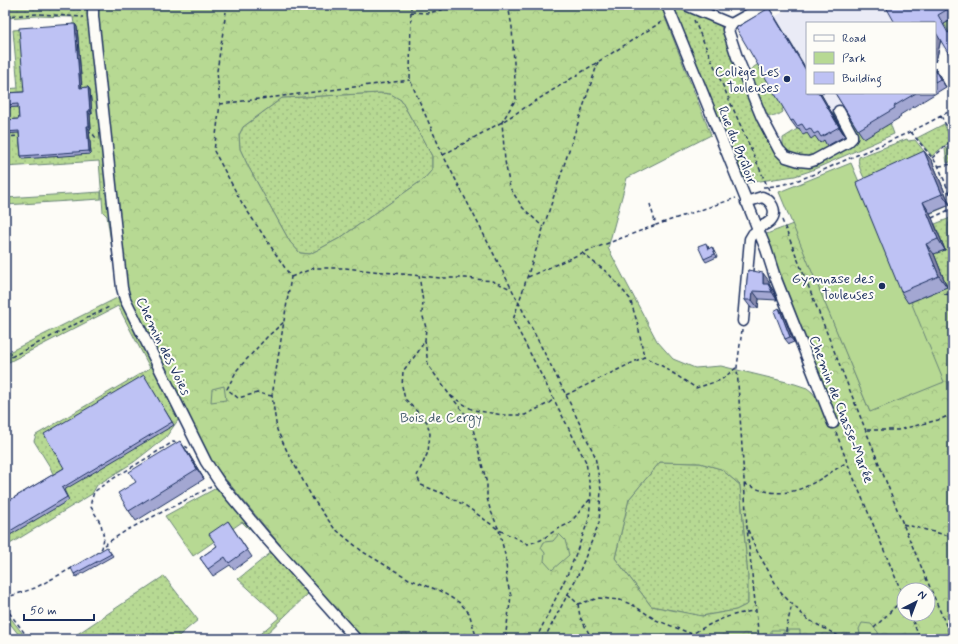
<svg xmlns="http://www.w3.org/2000/svg" width="958" height="644" viewBox="0 0 958 644" font-family="Mynerve,sans-serif">
<defs>
<pattern id="grass-dots" width="8" height="8" patternUnits="userSpaceOnUse"><rect width="8" height="8" fill="#b7d993"/><path d="M2 2h.1M6 6h.1" fill="none" stroke="#9dbb81" stroke-width="1.8" stroke-linecap="round"/></pattern>
<pattern id="forest-crowns" width="20" height="18" patternUnits="userSpaceOnUse"><rect width="20" height="18" fill="#b7d993"/><path d="M2 6a3 3 0 1 1 6 0M12 15a3 3 0 1 1 6 0" fill="none" stroke="#9dbb81"/></pattern>
</defs>
<rect width="100%" height="100%" fill="#fdfcf7"/>
<filter id="ink" filterUnits="userSpaceOnUse"><feTurbulence type="fractalNoise" baseFrequency=".025" numOctaves="2"/><feDisplacementMap in="SourceGraphic" scale="8" xChannelSelector="R" yChannelSelector="G"/><feConvolveMatrix kernelMatrix="1 2 1 2 8 2 1 2 1" color-interpolation-filters="sRGB"/></filter>
<g filter="url(#ink)">
<path fill="#eaebf6" d="M795,5h158v14l-9,5 9,15 -6,10 -8,-2 -4,15v-39h-128v70h65l-8,46 -15,-22 -5,-11 2,30 -18,11 -25,-12 -61,-99z"/>
<path fill="url(#grass-dots)" stroke="#698478" d="M5,5h56l28,2 92,409 -15,21 -32,25 -37,23 -5,9 -87,53v-9l48,-64 -3,-7 -16,-26 2,-6 114,-67 -32,-62 -113,58v-10l114,-57 -12,-81 -4,-4 -4,-51 -94,6v-59l86,-7 -1,-11 -85,6v-7l13,-1 -5,-58 61,-5 -1,-8 -36,-1 -32,2z
M682,5h31l23,62 30,65 33,32 53,-22 -13,-34 5,-2 4,6 -1,2 1,3 42,6 4,11 -84,37 -15,5 -49,7 -72,-174z
M953,19v20l-9,-15z
M767,58l18,50 -3,1 1,3c-6,4 -12,7 -18,1l-17,-41 6,-5z
M380,93l11,1 10,6 31,56v14l-8,9 -84,59 -30,16 -10,-1 -10,-11 -41,-74 -9,-19 -1,-14 4,-8 39,-29z
M835,111l15,25 -36,22h-16l-14,-7 -1,-6v-7l16,-10 17,8 4,6 4,-2 4,7 18,-11 -14,-23z
M944,124l8,17 -8,5 -12,10 -15,-18z
M907,139l1,2 7,-1 17,21 -62,28c-4,-8 -14,-23 -11,-32z
M953,144v17l-6,2 -2,-14z
M953,217l-5,7 5,26v34l-6,3 -14,-35 4,1 8,-3 -10,-26z
M660,462l40,1 21,6 19,16 8,91v28l-12,6 -34,6 -51,-10 -36,-48 14,-59z
M273,551l37,41 -49,47h-7l26,-22 -42,-38z
M164,576l34,44 -23,19h-105z
M5,611l22,28h-5l-17,-22z"/>
<path fill="url(#forest-crowns)" stroke="#698478" fill-rule="evenodd" d="M92,5h590l-18,10 47,120 -84,43 -19,70 49,93 16,18 22,9 26,-2 74,18 12,4 5,4 7,9 10,27 9,-3 -74,-190 29,-11 77,188 41,-111 42,-17v355h-592l-15,-15 -133,-160 -85,-159zM380,93l11,1 10,6 31,56v14l-8,9 -84,59 -30,16 -10,-1 -10,-11 -41,-74 -9,-19 -1,-14 4,-8 39,-29zM660,462l40,1 21,6 19,16 8,91v28l-12,6 -34,6 -51,-10 -36,-48 14,-59zM904,590h24v24h-24z
M101,192v7l-96,6v-7z
M953,218v32c-3,-14 -10,-20 0,-32z
M220,486l29,37v6l-7,-7 -49,34 -28,-40z"/>
<path fill="#b7d993" stroke="#698478" d="M932,161l18,44 -23,10 4,10 4,-1 10,26 -8,3 -1,-2 -3,2 14,34 -36,15 33,80 -74,30 -91,-220 72,-29 12,28z
M224,386l2,14 -15,2 1,-13z
M559,534l6,6 4,15 -17,15 -8,-9 1,-8 -4,-5 3,-6 9,-1z
M862,623l9,1 7,8 1,7h-18l-2,-10z
M771,630h13v9h-13z
M787,630h13v9h-13z"/>
<g fill="none" stroke-linecap="round" stroke-linejoin="round">
<g stroke="#1b2f5e" stroke-width="13">
<path id="minor" d="M93,5v11l29,272 3,11 81,163 14,21 45,54 91,102
M667,5l99,244 8,25 59,149
M765,5l-32,18 -5,7 9,27 25,61 17,32 7,7 13,4 10,1 6,-2 33,-18 4,-4v-3l-13,-24
M688,6l43,18
M746,202l16,-5c9,3 16,14 9,23 -3,4 -9,6 -14,8
M743,321l7,-82 3,-5 5,-4"/>
</g>
<path stroke="#1b2f5e" stroke-width="1.5" stroke-dasharray="4 3" stroke-linecap="butt" d="M7,5l76,4
M227,5l-10,66 3,33 -6,47 28,52 49,74 -19,119 5,34 10,21 26,48 21,29 29,24 46,27 31,12 20,12 9,10 8,26
M411,5l-1,75 33,75 123,240 29,61 6,34 -2,33 -20,50 -35,66
M508,5l4,22 4,72 -14,23 3,39 5,27 13,20 20,19
M411,12l16,1 38,-8
M5,16l34,-2 44,3
M694,20l75,170
M220,104l190,-24
M5,112l3,3 1,6
M941,116l12,22
M87,132l5,1 4,5
M911,132l27,33 15,37
M5,137l16,-1
M443,155l59,-33 161,-101
M932,158l21,-18
M939,166l14,-2
M763,187c30,-1 60,-17 87,-29 35,-15 70,-29 103,-49
M949,193l4,-4
M650,204l6,21 80,-27
M932,218l21,-10
M782,220l121,304 49,115
M582,253l27,21 21,25 8,26 6,32
M419,275l4,27 -1,11 4,15 -1,12 -7,12 -15,19 -1,15 3,13 22,23 3,12 -2,18 -11,24 4,9 21,8 24,13 33,24 7,29 1,22 4,15 -6,43
M291,277l23,-9h31l95,10h26l26,3 17,7
M528,277l54,-24 74,-28
M944,294l9,1
M742,330l-5,37 10,161 12,111
M425,340l3,25 21,29 17,21 6,10 15,59v14l3,11 9,21 29,14 13,-4 15,-10 14,-7 20,-24
M5,360l106,-54
M566,395l78,-38 18,9 34,22 25,-8 16,-13
M272,396l-15,-3 -19,5 -11,-9 10,-19 30,-33 18,-16
M451,396l22,14 30,5h22l24,-12 5,-4
M867,430h31l40,-10 15,-6
M836,432l11,30 57,136
M744,484c7,2 14,6 21,7 32,8 56,-13 82,-29
M903,524l50,13
M748,530l9,21 24,42 26,26 37,20
M104,545l23,-15 84,-43
M96,554l6,-6 2,-10 -3,-14 -10,-17v-5l3,-10 12,-9 67,-41 7,1 8,5
M568,594l10,10 2,13 12,22
M5,598l30,-10 37,-20
M578,604l21,-6 21,2 13,5 23,15 36,14c23,-13 37,-20 63,-23
M5,607l24,32
M910,614l10,25
M874,628l30,-30
M536,639l34,-70 19,-50 2,-25 -5,-32 -73,-142 85,-258
M679,639l13,-5
M786,639v-9l6,-26
M857,639l4,-2"/>
<use href="#minor" stroke="#fdfcf7" stroke-width="10"/>
</g>
<path fill="#a3a7d2" stroke="#1b2f5e" d="M885,5h68v14l-9,5 -7,33 -2,5v-39z
M775,17l32,76h17l-3,1 24,42 -18,10 -3,-6 -4,3 -5,-7 -4,3 -4,-6 -4,2 -4,-7 -2,1 -6,-8z
M75,24l2,3 5,61 6,-1 2,3 2,24h-2l1,15h-2l2,25 -68,5 -2,-3 -2,-23 -14,1v-14l14,-1 -1,-12 -13,1v-15l19,-1z
M935,68l11,19 -46,28 1,2 -37,22 -6,-9 -23,-37h100z
M932,161l18,44 -20,8 15,37 -11,4 13,33 -39,16 -7,-11z
M708,246l1,3 3,-2 5,10 -11,5 -2,-3z
M748,270l21,11v3l5,8 3,8 -18,-1 -1,9h-7l-6,-8z
M779,308l4,6 11,28 -5,2 -4,-5z
M145,378l29,47 -110,65 5,10 -64,38v-35l59,-35z
M187,451l17,28 -68,42 -7,-10z
M228,521l24,36 -18,13 -4,-5 -17,11 -13,-18 17,-12z
M109,550l4,6 -37,21 -2,-3z"/>
<path fill="#8588ab" stroke="#1b2f5e" d="M769,8l6,9 32,53v2z
M75,24l2,3 5,63 -2,-2z
M935,31l6,8 -4,18 -2,5z
M935,68l11,19 -6,-8 -5,-9z
M88,87l2,3 2,24 -2,-3z
M819,93h1l1,1 24,42 -6,-9z
M88,111l2,3 1,15 -2,-3z
M87,126l2,3 2,25 -2,-3z
M924,151l8,10 18,44 -8,-11z
M923,202l7,11 15,37 -7,-11z
M926,244l8,10 13,33 -8,-11z
M763,273l6,8v3l5,8 3,8 -5,-8 -3,-8 -1,8 -5,-8z
M753,291l6,8 -1,9 -6,-8z
M779,308l4,6 11,28 -4,-5z
M180,441l7,10 17,28 -7,-10z"/>
<path fill="#bec2f4" stroke="#1b2f5e" d="M885,5h68v1l-15,9 10,18 5,-3v31l-18,-30v-8h-40z
M769,8l38,64v21h12l20,34 -18,10 -3,-5 -4,2 -4,-6 -4,2 -4,-6 -5,2 -4,-6 -2,1 -55,-93z
M75,24l5,64 8,-1 2,24h-2l1,15h-2l2,25 -68,5 -2,-25 -14,1v-12l14,-1 -1,-15 -13,1v-12l19,-1 -5,-64z
M935,70l5,9 -5,3z
M835,93h81l-22,13 1,2 -37,22z
M924,151l18,43 -19,8 15,37 -12,5 13,32 -38,16 -45,-110z
M706,243l2,6 4,-2 3,7 -11,5 -6,-13z
M748,270l15,3v11h5l4,8 -19,-1 -1,9h-7z
M779,308l11,29 -5,2 -11,-28z
M144,375l28,47 -110,66 5,9 -62,37v-31l59,-35 -20,-34z
M180,441l17,28 -68,42 -11,-18 18,-11 -7,-10z
M228,521l19,29 -18,13 -4,-6 -17,12 -8,-11 17,-12 -8,-12z
M107,547l4,7 -37,20 -3,-6z"/>
</g>
<g fill="#1b2f5e" stroke="#fdfcf7" stroke-width="1.5">
<circle cx="787" cy="79" r="4"/>
<circle cx="882" cy="286" r="4"/>
</g>
<g text-anchor="middle" stroke-width="4" stroke-linejoin="round" paint-order="stroke">
<g font-size="14" fill="#1b2f5e" stroke="#fdfcf7" text-anchor="end">
<text x="779" y="76">Collège Les<tspan x="779" dy="16">Touleuses</tspan></text>
<text x="874" y="283">Gymnase des<tspan x="874" dy="16">Touleuses</tspan></text>
</g>
<g font-size="14" fill="#1b2f5e" stroke="#fdfcf7">
<text transform="translate(738 145) rotate(68)" y="5">Rue du Brûloir</text>
<text transform="translate(164 346) rotate(64)" y="5">Chemin des Voies</text>
<text transform="translate(842 409) rotate(69)" y="5">Chemin de Chasse-Marée</text>
</g>
<g font-size="14" fill="#425a6b" stroke="#fdfcf7">
<text x="441" y="422">Bois de Cergy</text>
</g>
</g>
<rect width="958" height="644" fill="none" stroke="#fdfcf7" stroke-width="20"/>
<rect x="10" y="10" width="938" height="624" fill="none" stroke="#1b2f5e" stroke-width="1.5" filter="url(#ink)"/>
<rect x="806" y="22" width="130" height="72" fill="#fdfcf7" stroke="#a3aaba"/>
<rect x="814" y="35" width="20" height="6" fill="#fdfcf7" stroke="#a3aaba"/>
<text x="842" y="42" font-size="12" fill="#1b2f5e">Road</text>
<rect x="814" y="52" width="20" height="12" fill="#b7d993" stroke="#a3aaba"/>
<text x="842" y="62" font-size="12" fill="#1b2f5e">Park</text>
<rect x="814" y="72" width="20" height="12" fill="#bec2f4" stroke="#a3aaba"/>
<text x="842" y="82" font-size="12" fill="#1b2f5e">Building</text>
<g transform="translate(916 602) rotate(42)"><circle r="19" fill="#fdfcf7" stroke="#a3aaba"/>
<path d="M0-3L7 15L0 10L-7 15Z" fill="#1b2f5e"/>
<text y="-6" font-size="11" font-weight="bold" text-anchor="middle" fill="#1b2f5e">N</text>
</g>
<path d="M24 614v6h70v-6" fill="none" stroke="#1b2f5e" stroke-width="2"/>
<text x="30" y="614" font-size="12" fill="#1b2f5e" stroke="#fdfcf7" stroke-width="3" paint-order="stroke">50 m</text>
</svg>
